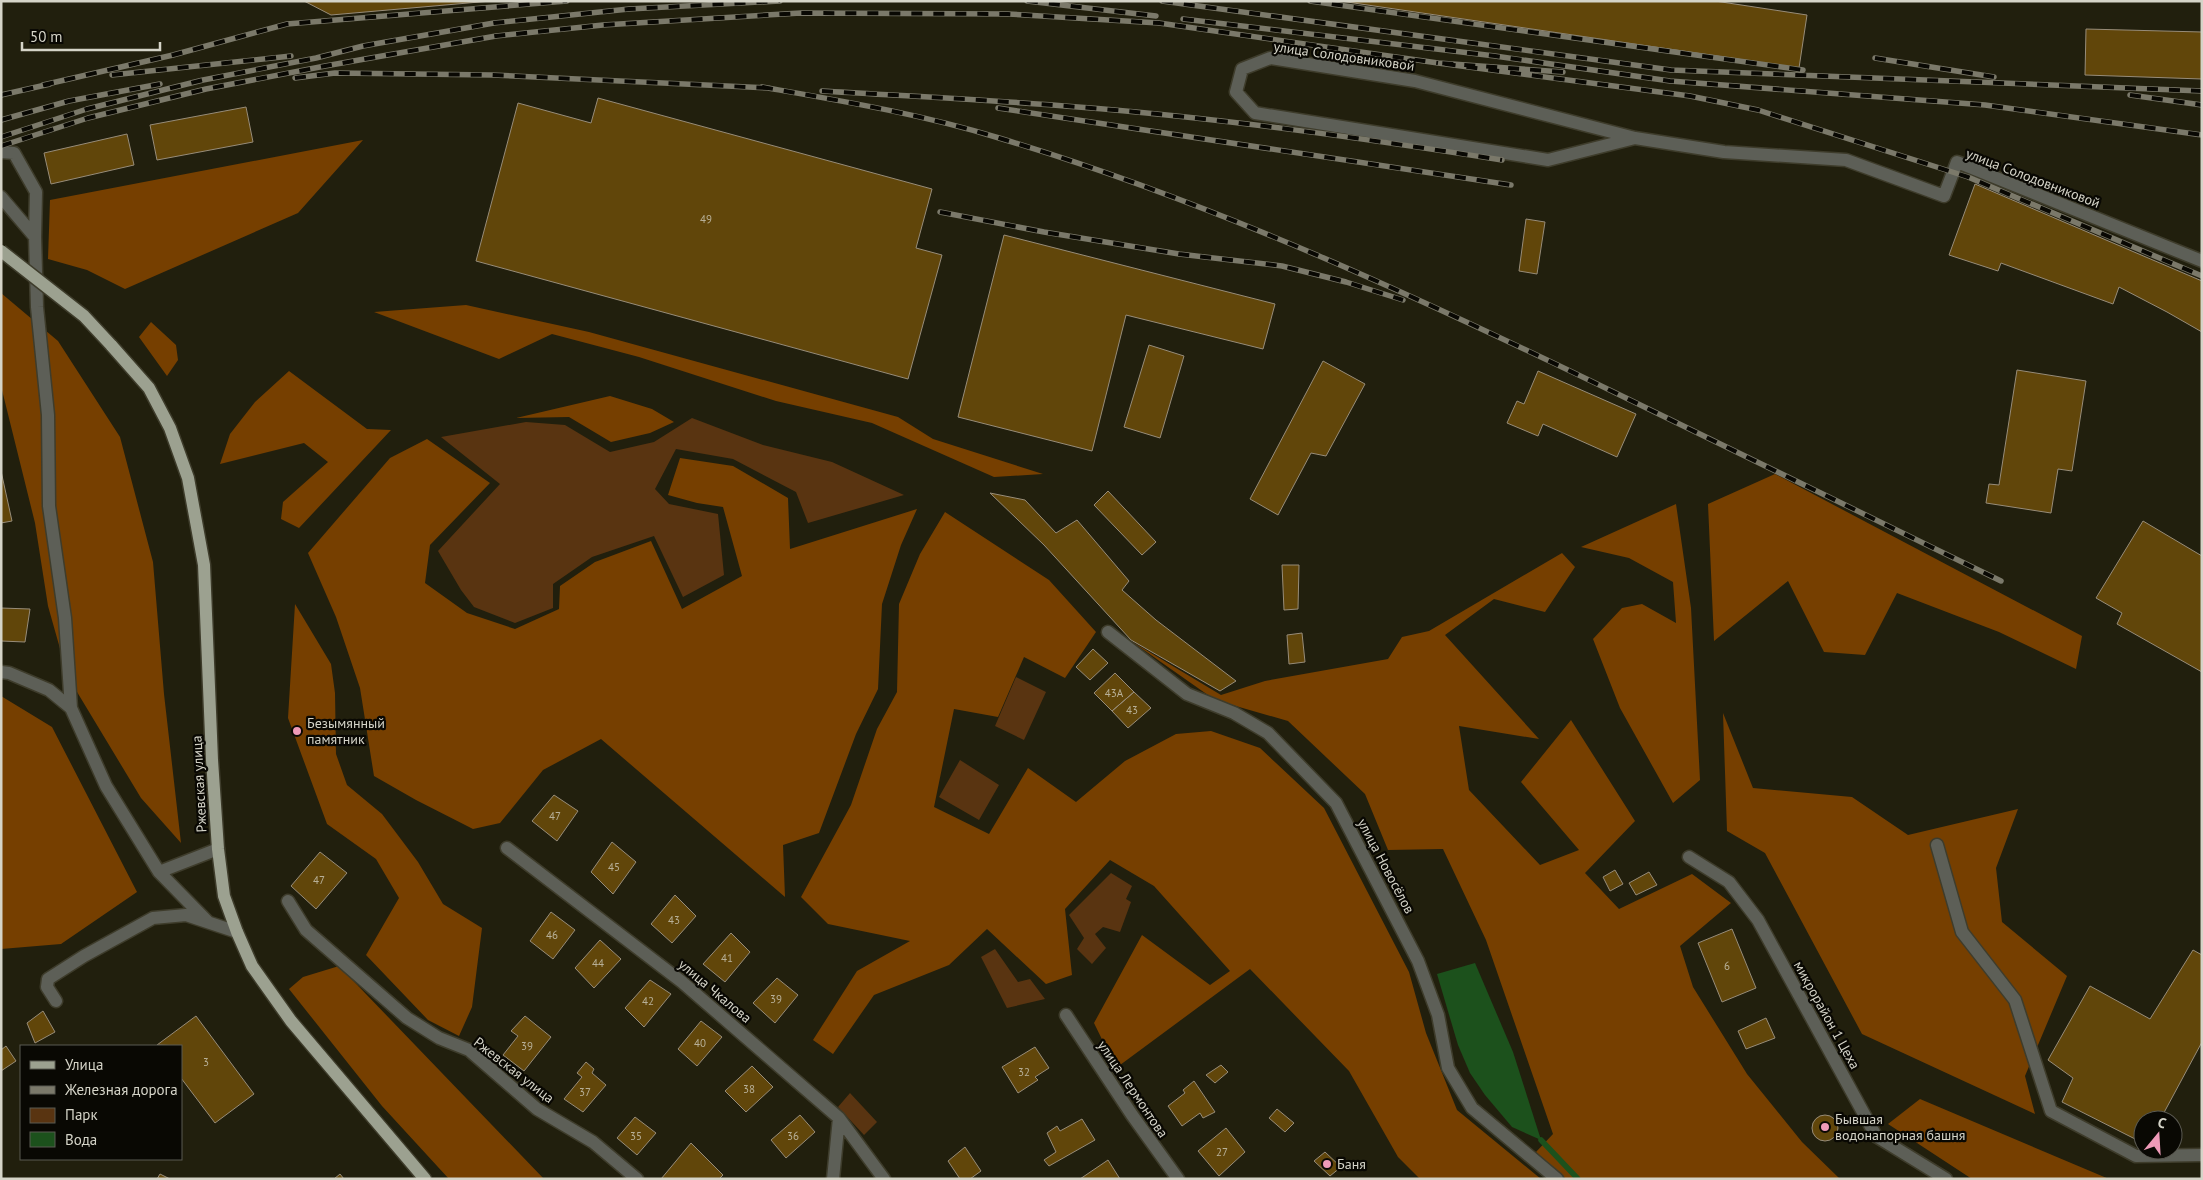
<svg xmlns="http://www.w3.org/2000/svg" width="2203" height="1180" viewBox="0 0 2203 1180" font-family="'PT Sans',sans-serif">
<rect width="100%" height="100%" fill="#211f0d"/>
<path fill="#593411" d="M692,418l71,27 69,17 72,33 -96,28 -12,-31 -63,-33 -57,-10 -21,40 14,15 49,10 6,61 -41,22 -29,-61 -62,21 -39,27v24l-38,15 -41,-16 -13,-17 -23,-39 62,-67 -59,-47 85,-15 39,3 45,27 44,-10z
M1016,677l30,15 -22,48 -29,-14z
M960,760l39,25 -20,35 -40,-23z
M1111,873l21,13 -6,13 5,3 -11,30 -17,-5 -8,7 11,14 -14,16 -15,-15 7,-11 -15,-23z
M995,949l23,33 12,-3 15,20 -38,9 -26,-51z
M850,1093l27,29 -13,13 -26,-28z"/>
<path fill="#763f00" d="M363,140l-65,73 -173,76 -38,-19 -39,-11 2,-59z
M1,293l57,48 62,96 33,125 11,132 17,149 -40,-45 -73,-121 -20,-71 -13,-83 -34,-137z
M466,305l123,27 309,85 35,22 110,35 -49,3 -122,-54 -96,-22 -137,-44 -87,-23 -53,25 -125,-47z
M151,322l25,23 2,15 -11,16 -28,-39z
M289,371l78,58 24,1 -92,98 -18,-9 2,-17 45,-40 -24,-19 -84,21 10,-30 25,-32z
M610,396l42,13 22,13 -24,11 -39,9 -42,-25 -53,1z
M427,439l63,44 -60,62 -5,38 42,30 48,16 44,-20 1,-23 35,-24 56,-21 31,68 60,-33 -19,-69 -26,-4 -29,-8 12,-37 53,8 55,32 2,51 127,-40 -16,36 -19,59 -4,85 -22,45 -37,99 -36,12 2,52 -184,-158 -58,31 -43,53 -27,6 -57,-29 -42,-24 -14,-88 -24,-71 -28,-64 82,-95z
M1775,474l307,162 -6,33 -77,-37 -102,-39 -32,62 -41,-3 -36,-71 -74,60 -6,-137z
M1676,504l15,104 9,172 -27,23 -53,-95 -27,-69 29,-31 20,-4 34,19 -3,-41 -44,-24 -48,-11z
M945,512l104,68 47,52 -31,46 -41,-21 -26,60 -44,-8 -20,98 55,27 39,-66 48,34 49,-41 51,-27 35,-3 49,17 64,60 85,164 17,61 31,77 84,69h-121l-22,-22 -49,-86 -99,-102 -134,99 -22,-45 48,-88 68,50 20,-14 -76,-85 -44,-26 -45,49 7,66 -26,9 -59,-55 -38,36 -75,30 -41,59 -20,-14 44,-69 53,-30 -82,-17 -27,-27 50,-92 26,-76 20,-37 2,-88 21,-50z
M1562,553l13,14 -30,45 -51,-13 -49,36 94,104 -80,-13 10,64 71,75 39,-15 -58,-68 50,-62 64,101 -50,52 34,36 73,-35 39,29 -51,43 13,41 54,87 55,68 38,37h-274l-30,-27 17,-18 -67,-194 -43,-91 -55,1 -23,-56 -77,-73 -73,-21 -84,-59 90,54 44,-14 123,-22 14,-22 27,-6z
M295,604l36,60 4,29 1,61 11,31 35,29 36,48 25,42 39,24 -10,79 -13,29 -31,-16 -62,-65 33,-57 -23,-39 -49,-35 -39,-106z
M1,696l51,31 85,165 -76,52 -60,5z
M1723,713l30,75 99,9 56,38 110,-26 -22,59 6,54 65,54 -42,100 10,38 -173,-80 -97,-181 -38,-22z
M339,966l205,213h-95l-67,-73 -93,-117 14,-12z
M1920,1099l189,80h-137l-84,-55z"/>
<path fill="#1c511c" d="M1475,963l38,89 28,88 -29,-13 -27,-32 -15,-22 -12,-28 -21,-71z"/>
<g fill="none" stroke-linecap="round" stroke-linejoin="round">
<path stroke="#1c511c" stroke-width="5.5" d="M1541,1140l37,39"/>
</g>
<path fill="#61460a" stroke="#978c79" d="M304,1h187l-160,14z
M1340,1h375l92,14 -8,53z
M2086,29l116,3v47l-117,-4z
M598,98l334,91 -16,59 26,7 -34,124 -432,-118 42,-158 73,20z
M246,107l7,35 -96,18 -7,-35z
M127,134l7,31 -83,19 -7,-31z
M1975,184l227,97v51l-35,-20 -48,-25 -6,17 -112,-41 -3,8 -49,-16z
M1526,219l19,3 -8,52 -18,-3z
M1004,235l271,69 -12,45 -137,-34 -34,136 -134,-34z
M1149,345l35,11 -24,82 -36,-11z
M1323,361l42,23 -39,72 -15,-3 -33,62 -28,-16z
M2017,370l69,11 -14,90 -14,-2 -7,44 -65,-10 3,-19 10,1z
M1538,371l98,43 -19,43 -74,-33 -5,12 -31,-13 10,-22 7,3z
M1,471l11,50 -11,2z
M1108,491l48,51 -14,13 -48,-50z
M990,493l35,7 31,33 21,-13 52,61 -7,9 34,30 80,61 -16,10 -89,-51 -87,-95z
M2143,521l59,35v116l-85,-48 5,-11 -26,-15z
M1282,565h17l-1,44 -14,1z
M1,608l29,1 -5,33 -24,-1z
M1302,633l3,29 -16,2 -2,-29z
M1093,649l15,14 -18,17 -14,-13z
M1115,673l19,19 -22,19 -18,-18z
M1134,692l17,16 -23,20 -16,-17z
M554,795l24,16 -21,30 -25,-20z
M612,842l24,20 -23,32 -22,-22z
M320,852l27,21 -31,36 -25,-23z
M1615,870l8,14 -13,7 -7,-14z
M1649,872l8,13 -21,10 -7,-12z
M675,895l21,21 -24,27 -21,-19z
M551,912l24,18 -22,29 -23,-18z
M1732,929l24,59 -34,14 -24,-59z
M731,933l19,19 -25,30 -22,-18z
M600,940l21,19 -27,29 -19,-20z
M2193,950l9,5v87l-42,78h-17v23l-81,-41 11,-24 -25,-18 42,-74 60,33z
M777,978l21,17 -23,28 -22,-20z
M650,980l21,14 -27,33 -19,-19z
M43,1011l12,21 -20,11 -8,-20z
M196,1016l58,78 -39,29 -34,-45v-32l-24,-1z
M525,1016l26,21 -27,34 -21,-16 15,-19 -7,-5z
M1766,1018l9,20 -29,11 -8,-18z
M701,1021l21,16 -25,29 -19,-17z
M6,1046l10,15 -15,10v-21z
M1035,1047l14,21 -14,9 3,3 -20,13 -16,-26z
M586,1062l8,7 -2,4 14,12 -23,27 -19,-13 18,-22 -5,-4z
M1221,1065l7,7 -13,11 -9,-8z
M752,1066l21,21 -27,25 -21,-21z
M1194,1081l21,31 -12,6 -3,-5 -18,13 -14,-20 17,-13 -2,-3z
M1277,1109l17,14 -9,9 -16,-14z
M800,1115l15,17 -29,26 -15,-18z
M1812 1128a13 13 0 1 1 26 0a13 13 0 1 1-26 0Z
M635,1117l21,16 -19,22 -20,-17z
M1082,1119l13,21 -46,26 -5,-6 12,-8 -9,-19 10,-7 3,5z
M1226,1128l19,24 -26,24 -21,-25z
M691,1143l32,32 -4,4h-58z
M965,1147l16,24 -11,8h-10l-12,-18z
M1325,1152l16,15 -11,9 -16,-15z
M1108,1160l12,19h-40z
M160,1174l10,5h-13z
M340,1174l4,5h-10z"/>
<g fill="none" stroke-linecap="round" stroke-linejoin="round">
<g stroke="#3e3c2b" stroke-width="15">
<path id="street" d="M1635,138l-87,22 -293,-47 -19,-21 6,-23 28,-11 145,23 220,57 89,14 122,8 98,36 13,-34 245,99
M1,152l13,1 22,39 -1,45 2,70 11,108 1,91 16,112 6,90
M1,197l34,40
M1108,632l79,62 47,19 34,20 68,70 82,158 20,54 10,53 24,40 85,71
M1,672l8,1 40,17 22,18 35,78 53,86 49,50
M1937,845l25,87 53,68 36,111 85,45 66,-1
M507,848l175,134 157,136 45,61
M1689,857l40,25 29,38 118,216 70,43
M159,872l59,-23
M288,901l18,29 101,88 32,20 30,12 68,59 56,33 44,37
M56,1001l-9,-14 1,-8 36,-23 69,-38 33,-3 51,17
M1066,1015l66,100 46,64
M833,1179l6,-61"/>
</g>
<g stroke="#3e3c2b" stroke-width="15">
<path id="primary" d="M111,345l38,43 21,40 18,50 16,87 8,195 6,89 6,47 13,36 15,34 39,55 134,158"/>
</g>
<use href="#street" stroke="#5d5f57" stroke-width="12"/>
<use href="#primary" stroke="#9ca190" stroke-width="12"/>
<g stroke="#7b796a" stroke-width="5.5">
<path id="rail" d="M1027,1l129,15
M1162,1l509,69 531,21
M1310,1l493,69
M1183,19l312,37 175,25 315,24 217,30
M1875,58l119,19
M1563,72l-125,-9 252,33 68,14 210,67 234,99
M112,75l179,-19
M295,78l40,-5 157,2 277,13
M43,85l130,-30 114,-31 280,-23
M762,87c80,14 159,27 237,51 217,65 423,161 627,260 125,61 250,122 375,183
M822,91c85,5 171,9 256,16 142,11 283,31 424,53
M1,95l49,-11
M2130,95l72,10
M998,108l513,77
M1,120l68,-19 91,-17
M1,137l86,-28 116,-29 113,-22 47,-12 131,-23 135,-14 151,-8
M1,146l87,-28 118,-29 119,-23 171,-30 107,-11 198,-12 207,1 151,9 279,40
M940,212l104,20 135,22 103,12 64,16 57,18"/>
</g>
<use href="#rail" stroke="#090803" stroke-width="4" stroke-dasharray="11" stroke-linecap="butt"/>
<g stroke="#3e3c2b" stroke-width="15" stroke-linecap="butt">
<path id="primary-bridge" d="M1,251l83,65 27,29"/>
</g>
<use href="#primary-bridge" stroke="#9ca190" stroke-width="12"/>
</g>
<g fill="#ef9ab8" stroke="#090803" stroke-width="2">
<circle cx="297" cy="731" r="5"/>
<circle cx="1825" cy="1127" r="5"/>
<circle cx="1327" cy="1164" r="5"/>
</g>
<g text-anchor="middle" stroke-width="4.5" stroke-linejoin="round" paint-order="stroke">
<g font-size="11" fill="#b8b098">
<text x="706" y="223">49</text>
<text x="1114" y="697">43А</text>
<text x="1132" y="714">43</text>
<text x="555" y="820">47</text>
<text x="614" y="871">45</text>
<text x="319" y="884">47</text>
<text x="674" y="924">43</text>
<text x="552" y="939">46</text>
<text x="727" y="962">41</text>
<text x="598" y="967">44</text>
<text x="1727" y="970">6</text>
<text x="776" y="1003">39</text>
<text x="648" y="1005">42</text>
<text x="700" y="1047">40</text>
<text x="527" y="1050">39</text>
<text x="206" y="1066">3</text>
<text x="1024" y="1076">32</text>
<text x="749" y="1093">38</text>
<text x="585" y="1096">37</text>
<text x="636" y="1140">35</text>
<text x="793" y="1140">36</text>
<text x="1222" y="1156">27</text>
</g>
<g font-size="14" fill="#d5d4c8" stroke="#090803">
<text transform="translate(1344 56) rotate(8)" y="5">улица Солодовниковой</text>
<text transform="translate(2033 178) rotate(21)" y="5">улица Солодовниковой</text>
<text transform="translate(199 784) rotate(-93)" y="5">Ржевская улица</text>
<text transform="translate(1386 866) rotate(62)" y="5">улица Новосёлов</text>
<text transform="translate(715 991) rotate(40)" y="5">улица Чкалова</text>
<text transform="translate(1827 1015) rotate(61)" y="5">микрорайон 1 Цеха</text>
<text transform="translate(514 1070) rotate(38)" y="5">Ржевская улица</text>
<text transform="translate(1133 1089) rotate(56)" y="5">улица Лермонтова</text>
</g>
<g font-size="14" fill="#d5d4c8" stroke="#090803" text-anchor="start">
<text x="307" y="728">Безымянный<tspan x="307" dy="16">памятник</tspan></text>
<text x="1835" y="1124">Бывшая<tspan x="1835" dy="16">водонапорная башня</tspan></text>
<text x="1337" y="1169">Баня</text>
</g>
</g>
<rect width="2203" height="1180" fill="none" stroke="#d5d4c8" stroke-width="5"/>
<rect x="20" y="1045" width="162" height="115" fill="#090803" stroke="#5b5a52"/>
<rect x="30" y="1061" width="25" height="8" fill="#9ca190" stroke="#5b5a52"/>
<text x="65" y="1070" font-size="15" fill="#d5d4c8">Улица</text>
<rect x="30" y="1086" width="25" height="8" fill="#7b796a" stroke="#5b5a52"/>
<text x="65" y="1095" font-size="15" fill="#d5d4c8">Железная дорога</text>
<rect x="30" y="1108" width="25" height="15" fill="#593411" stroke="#5b5a52"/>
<text x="65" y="1120" font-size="15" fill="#d5d4c8">Парк</text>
<rect x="30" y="1132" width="25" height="15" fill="#1c511c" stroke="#5b5a52"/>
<text x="65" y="1145" font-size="15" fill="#d5d4c8">Вода</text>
<g transform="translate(2158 1135) rotate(18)"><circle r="24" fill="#090803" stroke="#5b5a52"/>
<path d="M0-4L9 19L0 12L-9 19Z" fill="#ef9ab8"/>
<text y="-8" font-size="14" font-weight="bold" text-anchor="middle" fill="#d5d4c8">С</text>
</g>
<path d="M22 42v8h138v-8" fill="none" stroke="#d5d4c8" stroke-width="2.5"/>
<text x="30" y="42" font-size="15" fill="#d5d4c8" stroke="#090803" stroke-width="4" paint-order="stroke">50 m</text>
</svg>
